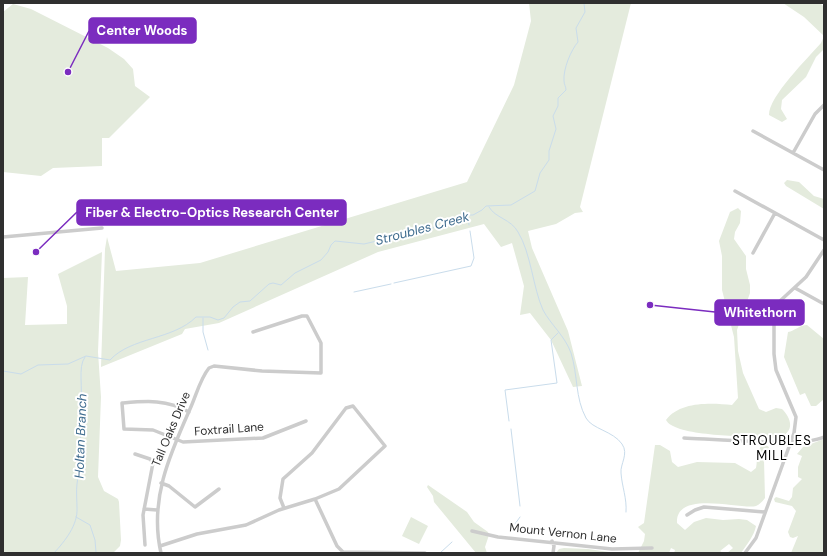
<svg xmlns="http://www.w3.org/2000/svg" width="827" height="556" font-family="'DM Sans',sans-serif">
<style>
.green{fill:#e4ebdd}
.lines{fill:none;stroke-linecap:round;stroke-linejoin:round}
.stream{stroke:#c9dceb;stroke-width:1}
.minor{stroke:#ccc;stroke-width:3.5}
.labels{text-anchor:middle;stroke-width:4;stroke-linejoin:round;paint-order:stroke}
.street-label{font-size:12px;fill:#2f2f2f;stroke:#fff}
.water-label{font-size:13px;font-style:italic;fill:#3f6c8f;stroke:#fff}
.neighbourhood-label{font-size:13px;letter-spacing:1px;fill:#000;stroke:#fff}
.leader{fill:none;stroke:#7b2cbf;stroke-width:1.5}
.callout-dot{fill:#7b2cbf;stroke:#fff;stroke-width:1.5}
.callout{fill:#7b2cbf;stroke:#7b2cbf;stroke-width:1.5}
.callout-label{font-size:13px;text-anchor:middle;font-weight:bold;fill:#fff}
</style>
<rect width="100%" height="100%" fill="#fff"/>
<path class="green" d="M529,3H631L580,207L583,212L575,213L556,224L528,231L532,248L568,331L582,386L573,387L551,340L530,313L520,315L524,286L512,243L501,247L484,224L378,252L219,323L185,329L182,334L101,367L105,249L107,237L116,271L200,263L467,182L514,85L531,21Z
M783,3H820L824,7V49L816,57L806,77L782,100L781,109L787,119L782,122L769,115C769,96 808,58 821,43L824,36L804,17Z
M13,4L31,9L108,48L124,59L133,69L135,86L150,97L109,138H102V166L53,168L41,176L3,172V12Z
M787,180L799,182L814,196L824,199V209L786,186L784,183Z
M738,208L741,211L740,223L735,232L734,239L746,256V269L750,285V293L737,330L738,351L743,373L759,409L766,412L776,408L782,409C792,419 795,432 778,438C758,436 675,438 666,420C680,401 712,403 732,405L738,398L734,337L722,290V256L719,241L730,212Z
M102,252L98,352L101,397L98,477L104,491L118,499L119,502L121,540L120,546L113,553H3V278L28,277L25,325L67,324V306L58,274Z
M807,325L824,339V399L816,406H811L805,393L800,395L784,357L788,332C795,331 799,325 807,325Z
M824,439V553H791L798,536L793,538L790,537L788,532L796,511L792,506L775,502L774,499L776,497L789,501L792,497L793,488L802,479L798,477V467L802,456L797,454L803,447Z
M764,444L769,447L764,460L765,498C763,501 760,504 756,506C742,510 675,489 677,523L685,530L694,522L706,518L723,520L739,519L747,520L756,526C754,536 747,544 741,553H727L733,548L729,544L720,551L723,553H674L675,550L671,548L669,553H638L644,541L645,534L638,527L644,523L655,445H660L670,451L672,462L678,467L697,462L735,463L751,472L756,468C758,460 755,449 764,444Z
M428,485L467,512L474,522L488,532L489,535L485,547L487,553H476L434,502L433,496L427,487Z
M411,517L428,526L419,544L402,536Z
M564,548L588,549L616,553H556L559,549Z"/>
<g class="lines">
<path class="stream" d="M489,207C495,218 511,219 518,232C531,253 533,288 543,310C551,325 565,336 571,353C578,375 575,398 586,418C592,429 613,431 622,444C629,454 620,464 621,473C622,487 627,498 626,512
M468,216L469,225
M394,283L471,266L474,258L470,231
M354,292L391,284
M203,318V332L208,350
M3,371L21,374L38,365L68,364L86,356L110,360C131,337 173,340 196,317H210L218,320L224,318L233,307L240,302L250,301L269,284L273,283L281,285L295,273L321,260L328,252L331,245L335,241L364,244L381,240L387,237L402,236L452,223L462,215H473L482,210L486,206L511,205L535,191L540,173L549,160V151L556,129L553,116L558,106V98L566,90C566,87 564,84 564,81C563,69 571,50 578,42L576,28L585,12L584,3
M509,421L505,390L557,383L551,340L558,333
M511,429L520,506
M76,517L90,525L95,540L96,552
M515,524L520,517
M54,553C65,541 78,525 77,508C77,501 76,491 77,484C81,457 81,431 80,404C84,390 77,367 85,357
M440,553L452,542"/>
<path class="minor" d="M753,131L824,170
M793,153L815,114L824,105
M735,191L824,240
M3,237L102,228
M753,253L775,213
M795,288L824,304
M189,412C167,399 146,401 122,403L124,429L153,430L183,442L263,438L306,421
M684,438C711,439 805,447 824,437
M135,454L150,459L153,463L143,515L145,545
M161,483L169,486L195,507L219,489
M315,499L337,546L343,552L425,553
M144,509L157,510
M687,515L695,510L704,507L765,512
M472,531L498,537L612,549L652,548
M552,541L554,546L553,553
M160,546L197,534L246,525L279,510L315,499L339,489L385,446L353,406L346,408L312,453L283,479L280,498L284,508
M161,553C149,501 169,456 190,409C196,396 200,379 209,368L214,366L262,371L321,373V343L307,316H302L253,332
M745,553L756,538L794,433L796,417L776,370L774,354V312L780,301L806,277L824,250"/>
</g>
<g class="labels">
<g class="street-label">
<text transform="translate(171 429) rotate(-67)" y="4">Tall Oaks Drive</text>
<text transform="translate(229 429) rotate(-4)" y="4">Foxtrail Lane</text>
<text transform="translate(563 533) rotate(6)" y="4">Mount Vernon Lane</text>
</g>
<g class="water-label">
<text transform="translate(422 228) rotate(-15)" y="5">Stroubles Creek</text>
<text transform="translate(80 436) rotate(-88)" y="5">Holtan Branch</text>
</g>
<g class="neighbourhood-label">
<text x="772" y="445">STROUBLES<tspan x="772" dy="15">MILL</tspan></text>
</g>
</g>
<path class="leader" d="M68 72L89 31M36 252L77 212M650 305L715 312"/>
<g class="callout-dot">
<circle cx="68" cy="72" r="4"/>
<circle cx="36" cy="252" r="4"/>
<circle cx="650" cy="305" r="4"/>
</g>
<g class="callout">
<rect x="89" y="18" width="107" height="25" rx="4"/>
<rect x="77" y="200" width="269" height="25" rx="4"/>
<rect x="715" y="300" width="89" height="25" rx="4"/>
</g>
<g class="callout-label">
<text x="142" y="35">Center Woods</text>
<text x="212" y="217">Fiber &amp; Electro-Optics Research Center</text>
<text x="760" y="317">Whitethorn</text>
</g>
<rect width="827" height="556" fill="none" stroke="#2f2f2f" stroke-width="8"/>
</svg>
